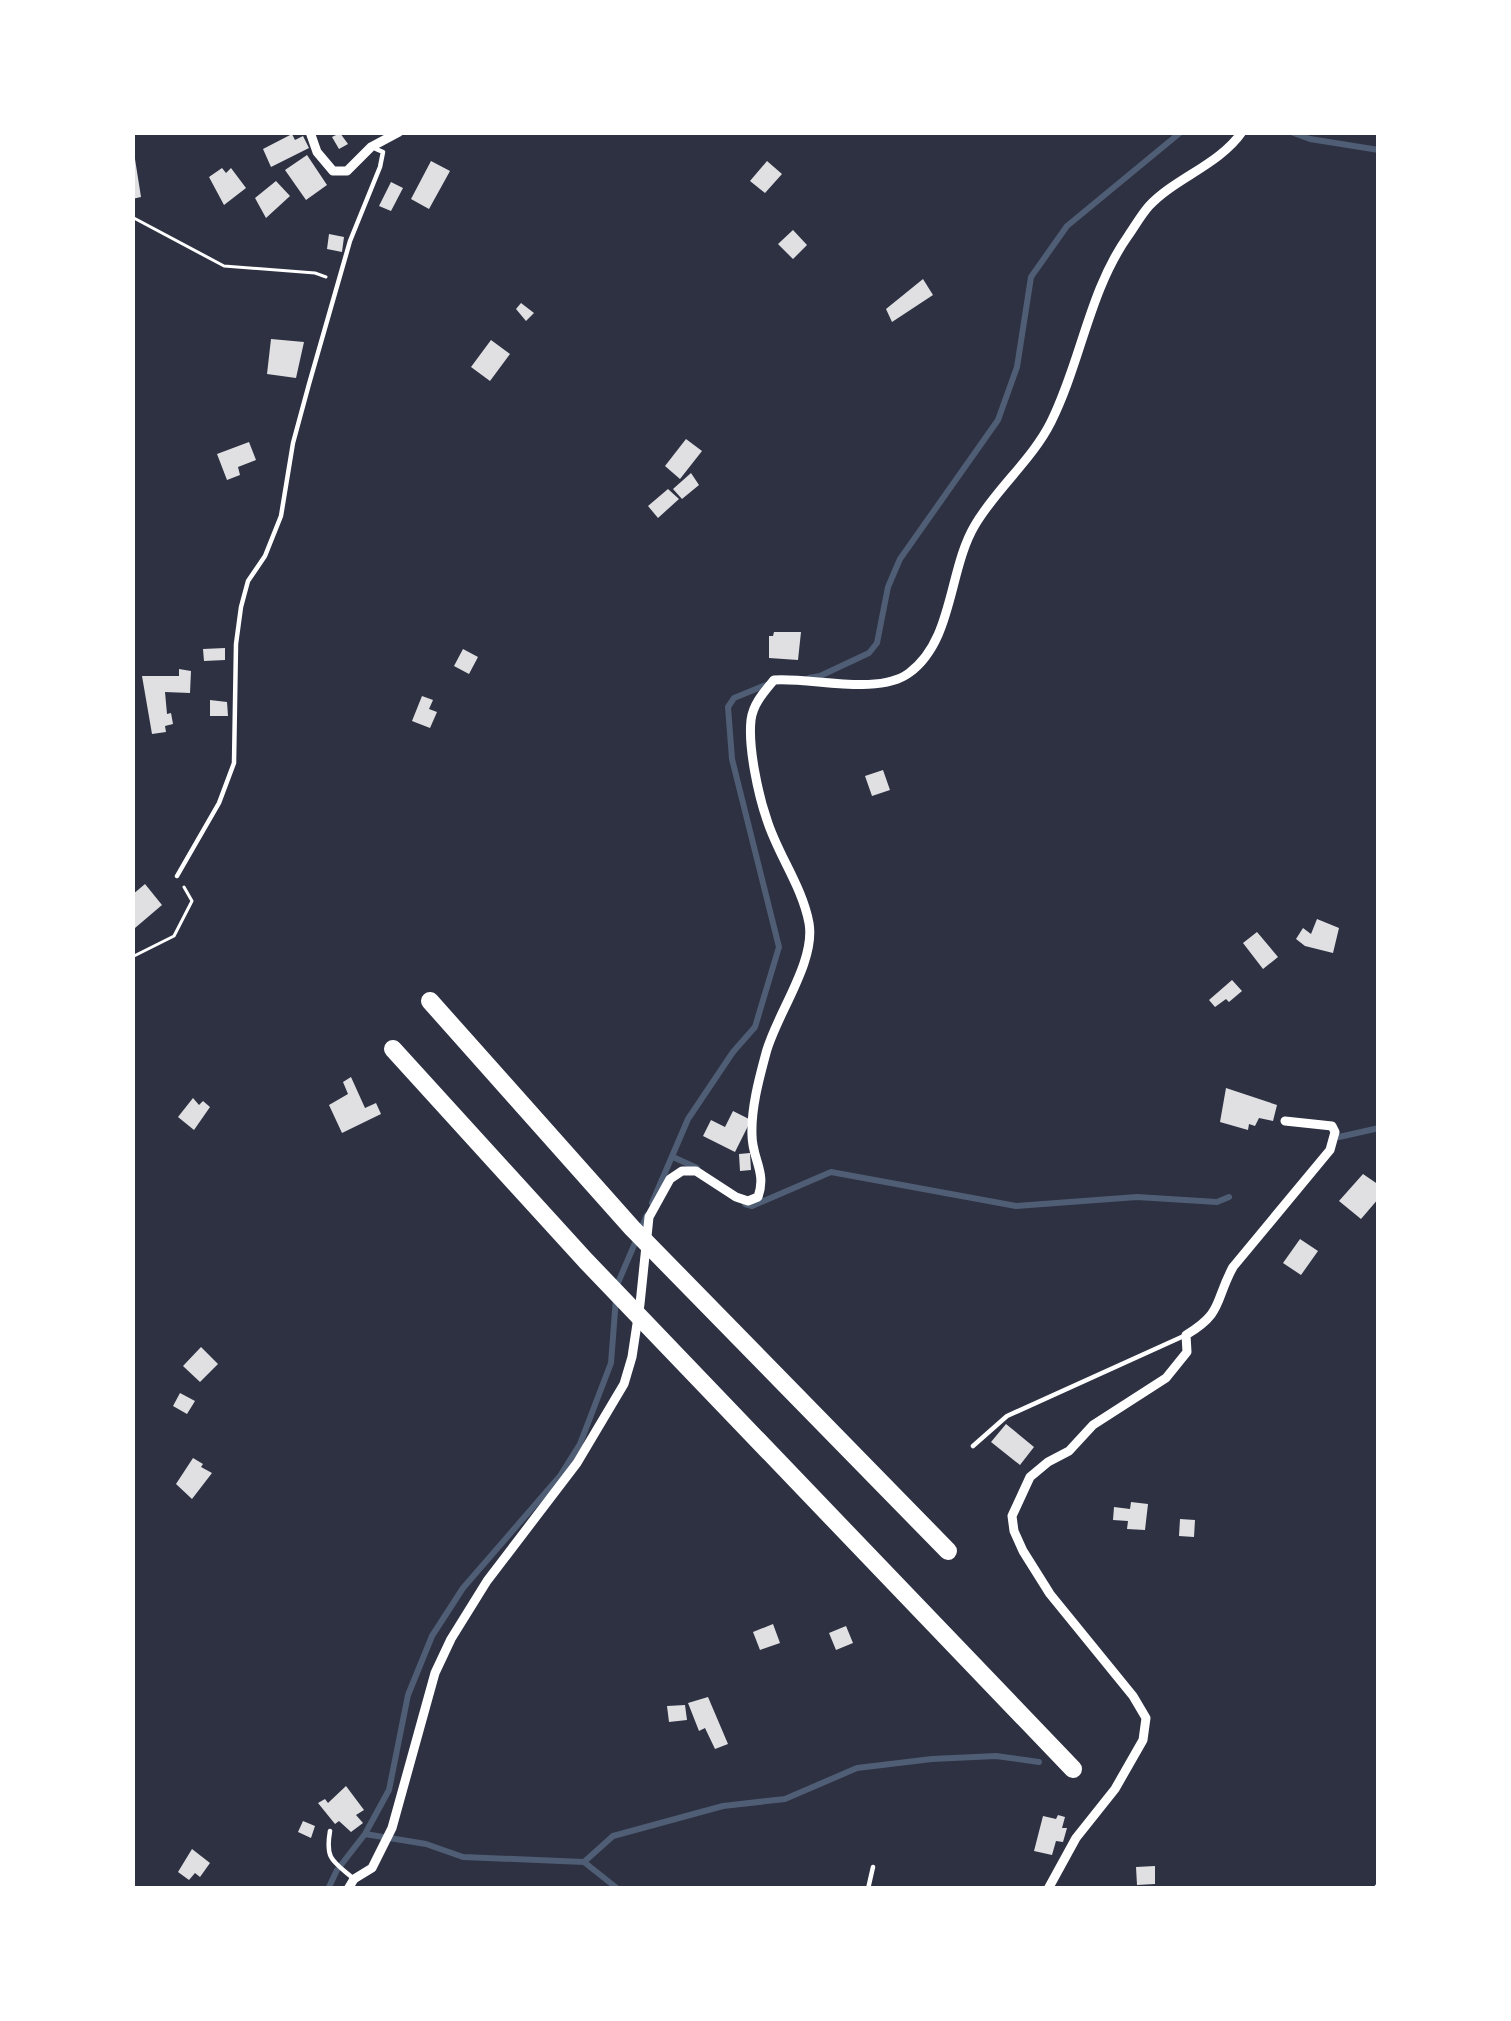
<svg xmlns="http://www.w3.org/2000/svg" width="1511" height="2021" font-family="'Nunito Sans',sans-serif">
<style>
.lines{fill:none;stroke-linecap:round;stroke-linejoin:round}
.stream{stroke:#4f5d75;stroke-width:6}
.building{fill:#e0e0e3}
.path{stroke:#fff;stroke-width:3}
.service{stroke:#fff;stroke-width:4.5}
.minor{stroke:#fff;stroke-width:9}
.motorway{stroke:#fff;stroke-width:18}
</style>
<rect width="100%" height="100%" fill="#2d3142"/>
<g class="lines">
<path class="stream" d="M1291,132L1310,139L1379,150
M809,678L820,676L869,653L877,643L888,587L900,559L998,420L1017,367L1031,277L1067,226L1181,132
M1339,1137L1379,1128
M673,1157L697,1168
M652,1203L688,1119L733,1052L755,1027L779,947L732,759L728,707L734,698L766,685
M745,1204L752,1206L831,1172L1016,1206L1137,1197L1217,1202L1229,1197
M617,1285L647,1215
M365,1834L426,1844L463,1857L584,1862L618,1889
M584,1862L613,1836L723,1806L785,1799L857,1768L932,1759L996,1756L1039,1762
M341,1865L365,1834L389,1790L408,1695L432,1636L463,1588L560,1476L580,1444L611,1363L616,1298
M328,1889L337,1870"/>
</g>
<path class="building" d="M340,133L348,144L339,149L332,137Z
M292,134L295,140L303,136L309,148L271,167L263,149Z
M307,155L327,185L306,200L285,170Z
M135,159L141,197L132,199V160Z
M431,161L450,171L429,209L411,199Z
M767,161L782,174L765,193L750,181Z
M222,168L226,173L231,168L246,188L224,205L209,177Z
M276,181L290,196L266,218L255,198Z
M391,182L403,188L391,211L379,206Z
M793,230L807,245L793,259L778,244Z
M329,234L344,237L342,252L327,249Z
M923,279L933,295L892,322L886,309Z
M521,303L534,313L526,321L516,309Z
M271,339L304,342L296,378L267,374Z
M491,340L510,354L490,381L471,367Z
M686,439L702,451L680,479L665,466Z
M249,442L256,460L238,467L240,475L227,480L217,454Z
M691,473L699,485L682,499L673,489Z
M668,489L679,499L658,518L648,506Z
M774,632H801L798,660L769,658V636H773Z
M225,648V660L204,661L203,649Z
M463,649L478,657L469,674L454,666Z
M179,669L191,671L190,693L165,692L167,714L171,713L173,724L165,726L166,732L152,734L142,676H179Z
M422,696L433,700L429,709L437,712L430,728L412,721Z
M210,700L227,702L228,716H210Z
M883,770L890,790L872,796L865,776Z
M145,884L162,905L135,928L132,925V895Z
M1317,919L1339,928L1333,953L1305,946L1296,939L1303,928L1311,934Z
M1257,932L1278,957L1263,969L1243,943Z
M1232,980L1242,991L1229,1002L1226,999L1215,1007L1209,1000Z
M351,1077L365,1108L376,1103L381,1114L342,1133L329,1105L348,1094L343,1082Z
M1226,1088L1277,1105L1273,1121L1259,1118L1255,1126L1249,1124L1248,1130L1220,1122Z
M193,1098L199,1105L203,1101L210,1107L194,1130L178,1117Z
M733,1111L751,1120L735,1152L703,1136L711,1120L725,1127Z
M750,1153L751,1170L740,1171L739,1154Z
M1363,1174L1379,1185V1198L1361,1219L1339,1201Z
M1300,1239L1318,1251L1301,1275L1283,1263Z
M201,1347L218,1364L200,1382L183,1366Z
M180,1393L195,1401L187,1414L173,1406Z
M1006,1424L1034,1447L1020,1465L991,1442Z
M193,1458L203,1464L201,1467L212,1473L192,1499L176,1484Z
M1131,1502L1148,1504L1145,1530L1127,1529L1128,1521L1113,1520L1114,1507L1130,1509Z
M1180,1519L1195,1520L1194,1537L1179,1536Z
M773,1624L780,1643L760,1650L753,1632Z
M846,1626L853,1643L836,1650L829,1633Z
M708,1697L728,1744L715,1749L705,1728L699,1731L688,1703Z
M685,1705L687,1720L669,1722L667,1706Z
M346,1786L364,1810L356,1815L363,1823L351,1832L339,1821L335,1824L318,1803L325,1799L328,1803Z
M1058,1815L1065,1817L1062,1828H1067L1063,1842L1056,1841L1052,1855L1034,1851L1043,1816L1056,1819Z
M303,1821L315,1826L311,1838L298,1832Z
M192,1849L210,1863L200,1877L195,1873L189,1880L178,1872Z
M1155,1866V1884L1137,1885L1136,1867Z"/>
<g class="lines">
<path class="path" d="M132,217L224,266L315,273L326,277
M132,957L174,936L192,901L184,887
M1374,1889L1379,1883"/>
<path class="service" d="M177,876L219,803L234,763L236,644L241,607L248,581L265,556L281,516L293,443L309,384L350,241L380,167L383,152L376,149
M973,1446L1007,1416L1186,1335
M330,1831C325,1860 333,1861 354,1879
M868,1889L873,1867"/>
<path class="minor" d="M310,132L317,152L333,171H347L371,147L399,132
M348,1889L354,1879L372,1868L392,1828L435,1673L451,1639L487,1581L577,1463L624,1384L632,1357L640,1304L649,1217L670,1179L682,1171H696L736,1197L748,1201L758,1197C767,1172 752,1159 752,1135C751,1108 759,1079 766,1053C776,1015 816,962 809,923C802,886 778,855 767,820C758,794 748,747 751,720C753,704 764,692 774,680C811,677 878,696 909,673C954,640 948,570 975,525C996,489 1032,460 1051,422C1081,362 1089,291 1128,236C1135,226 1141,215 1149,206C1175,178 1219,165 1242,132
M1048,1889L1076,1838L1115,1789L1143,1740L1146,1718L1133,1696L1050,1594L1023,1551L1014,1531L1012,1516L1030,1477L1048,1462L1069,1451L1093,1425L1166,1378L1187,1352L1186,1335C1224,1312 1214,1302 1233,1267L1330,1150L1335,1132L1332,1126L1285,1121"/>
<path class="motorway" d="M430,1001L632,1228L948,1551
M393,1049L586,1261L1073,1769"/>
</g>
<rect width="1511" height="2021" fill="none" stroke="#ffffff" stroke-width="270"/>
</svg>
